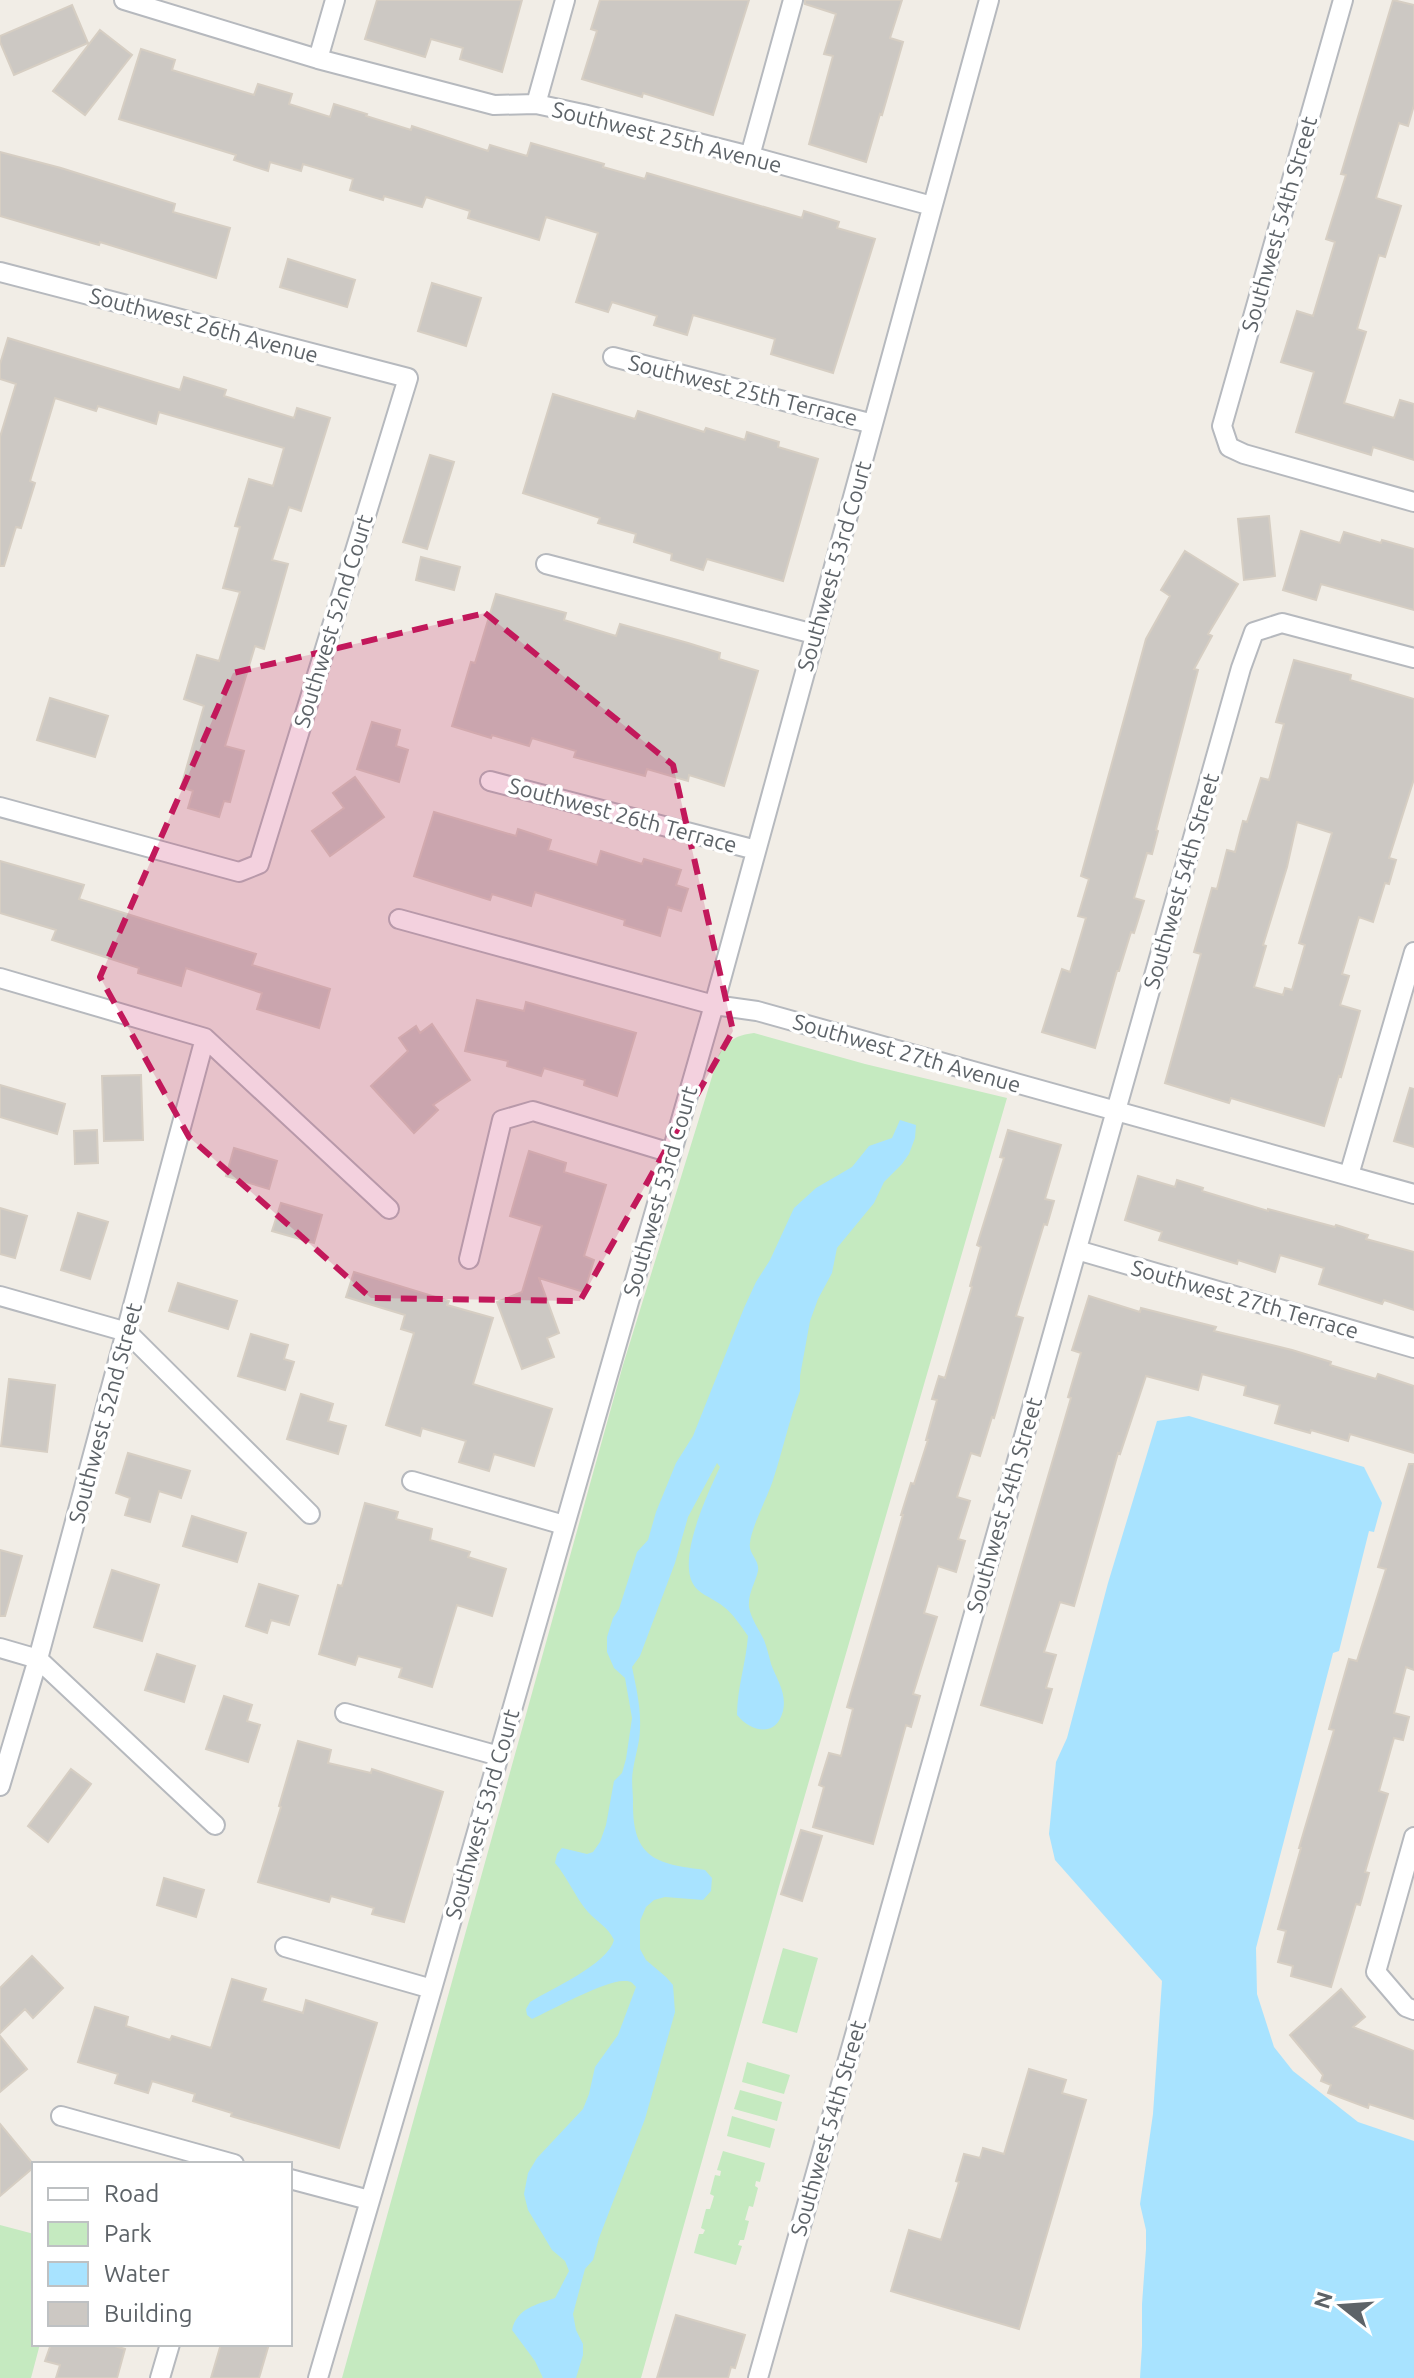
<svg xmlns="http://www.w3.org/2000/svg" width="1414" height="2378" font-family="Ubuntu,sans-serif">
<style>
.green{fill:#c5eac0}
.water{fill:#a8e3ff}
.building{fill:#ccc8c3;stroke:#d6cec3;stroke-width:2;fill-rule:evenodd}
.lines{fill:none;stroke-linecap:round;stroke-linejoin:round}
.street-casing{stroke:#b6b9be;stroke-width:22}
.street{stroke:#fff;stroke-width:18}
.marked{fill:#c2185b;fill-opacity:0.2;stroke:#c2185b;stroke-width:6;stroke-dasharray:16 10;stroke-linejoin:round}
.labels{text-anchor:middle;stroke-width:7;stroke-linejoin:round;paint-order:stroke}
.street-label{font-size:22px;fill:#5d6368;stroke:#fff}
</style>
<rect width="100%" height="100%" fill="#f1ede6"/>
<path class="green" d="M754,1033L865,1064L1007,1098L796,1826L641,2378H342L623,1365L719,1054C730,1040 736,1035 754,1033Z
M783,1948L818,1958L797,2033L762,2023Z
M747,2062L790,2075L784,2094L742,2082Z
M740,2090L782,2102L777,2121L734,2109Z
M732,2116L775,2129L770,2148L727,2136Z
M723,2151L765,2163L760,2182L756,2181L755,2186L758,2188L753,2207L749,2206L745,2220L749,2221L744,2240H740L738,2245L742,2246L736,2265L694,2253L699,2234H703L705,2230L701,2228L706,2209H710L714,2196L710,2194L715,2175L720,2176L721,2171L717,2170Z
M0,2225L34,2234V2344H40L31,2378H0Z"/>
<path class="water" d="M900,1120L916,1125L915,1138L909,1154L902,1164L884,1182L874,1203L837,1248L832,1273L818,1299L810,1321L800,1376V1391C789,1420 783,1450 773,1480C768,1496 751,1528 750,1543C748,1554 760,1560 758,1571C755,1584 748,1593 749,1607C751,1619 759,1629 764,1640C767,1648 769,1656 771,1664C777,1680 787,1693 783,1711C776,1738 751,1732 737,1715C737,1688 746,1663 748,1636C741,1626 733,1614 724,1607C716,1600 706,1597 698,1590C672,1568 708,1493 720,1467L717,1463L688,1517L675,1563L640,1656L632,1667C636,1687 641,1707 640,1728C640,1742 635,1756 633,1770C631,1781 633,1791 633,1801C632,1857 654,1864 705,1870L712,1878L711,1891L703,1900L665,1897L654,1900L646,1907L640,1921V1949L646,1960L666,1977L673,1985L675,2012L645,2119L599,2238L593,2260L585,2269L573,2314L576,2330L583,2344V2355L576,2378H543L535,2361L512,2330C517,2308 536,2305 555,2298L569,2271L565,2261L552,2250L528,2210L524,2194L528,2173L537,2158L583,2109L589,2094L595,2067L618,2035L636,1987C632,1983 632,1981 625,1981C608,1979 551,2010 532,2019L527,2015L526,2009L530,2002C551,1989 608,1964 614,1940C608,1927 597,1922 588,1912C575,1897 568,1878 555,1863L557,1854L562,1848L587,1854L593,1852L600,1842L606,1825L614,1781L622,1773L626,1759L632,1718L625,1678L614,1668L607,1652V1637L613,1618L619,1609L637,1552L648,1540L656,1512L676,1463L693,1436L744,1308L756,1282L770,1260L794,1208L816,1188L852,1167L869,1146L892,1138Z
M1189,1416L1364,1467L1382,1503L1374,1532L1369,1531L1339,1651L1333,1653L1256,1948L1257,1994L1274,2047L1293,2071L1358,2122L1414,2141V2378H1140L1142,2346V2304L1146,2249V2230L1140,2204L1153,2114L1162,1981L1055,1860L1049,1834L1056,1762L1067,1738L1108,1583L1157,1421Z"/>
<path class="building" d="M377,0H522L502,72L460,59L463,48L431,39L425,57L365,39Z
M600,0H749L713,115L643,93L642,97L582,79L597,31L591,29Z
M805,0H902L890,38L903,42L882,115L880,114L866,162L809,144L833,56L824,54L836,14L805,4Z
M1393,0L1414,5V105L1408,126L1399,123L1376,198L1401,206L1385,257L1379,255L1357,329L1366,332L1344,403L1394,418L1400,400L1414,404V460L1373,447L1371,455L1296,432L1314,372L1281,362L1297,311L1313,316L1335,242L1326,239L1346,175L1341,174Z
M72,5L88,43L14,75L0,42V36Z
M100,30L132,55L85,115L53,91Z
M141,49L175,60L172,70L254,95L258,84L292,94L289,104L330,117L334,104L367,114L366,116L411,130L412,126L488,151L490,145L527,156L531,143L604,164L603,167L645,179L647,173L802,218L804,211L839,222L837,228L875,239L833,373L771,354L775,339L721,323L693,315L687,335L654,325L657,316L612,302L608,312L576,302L598,233L546,217L539,240L468,218L470,211L426,197L422,207L384,196L383,200L350,190L353,179L303,164L301,171L270,162L268,171L234,160L236,155L119,119Z
M0,152L61,168L175,204L173,212L230,228L216,278L100,242L99,245L0,216Z
M288,259L355,280L347,307L280,287Z
M432,283L481,298L466,346L418,331Z
M8,338L180,390L184,377L226,390L224,396L294,418L297,408L330,418L301,511L289,507L272,560L288,564L264,649L255,646L225,746L244,751L230,802L224,801L219,817L188,808L193,791L181,787L204,706L184,699L197,655L219,661L240,592L223,588L240,527L235,526L249,479L273,486L284,448L159,412L156,424L98,406L96,411L55,398L30,481L35,483L21,528L16,527L4,566H0V437L16,384L0,379V364Z
M553,394L635,419L638,411L704,432L706,428L745,440L747,432L779,442L778,447L818,459L783,581L707,559L703,570L671,560L672,554L634,542L636,534L598,523L600,518L523,493Z
M430,455L454,462L427,549L403,542Z
M1269,516L1275,576L1244,580L1238,519Z
M1301,531L1340,543L1344,532L1381,543L1382,540L1414,549V610L1321,584L1316,600L1283,590Z
M1185,551L1238,584L1208,634L1212,636L1194,669L1198,670L1156,830L1158,831L1152,854L1147,853L1134,898L1144,901L1134,933L1131,932L1119,971H1117L1095,1048L1042,1032L1062,969L1070,972L1086,918L1078,916L1089,879L1081,876L1146,639L1170,596L1161,590Z
M421,557L460,567L454,590L416,580Z
M496,594L566,613L564,620L616,636L620,624L688,643L720,653L719,659L758,671L724,786L689,775L688,781L647,769L645,776L574,757L576,751L532,738L529,746L492,735L491,738L452,726L471,662L475,663Z
M1294,660L1351,675L1350,680L1414,699V779L1389,858L1396,860L1389,884L1385,883L1373,922L1359,917L1342,974L1349,976L1340,1005L1360,1011L1341,1077L1339,1076L1324,1126L1231,1098L1229,1103L1165,1083L1201,954L1194,952L1212,888L1217,889L1227,850L1235,852L1243,821L1247,822L1261,778L1269,780L1284,724L1276,722ZM1297,822L1332,833L1299,943L1305,945L1292,990L1285,988L1283,995L1254,987L1266,946L1263,945L1287,867Z
M50,698L108,716L95,757L37,740Z
M372,722L400,730L396,746L408,750L399,782L357,769Z
M355,777L384,817L330,856L312,831L344,808L333,793Z
M434,812L516,836L518,829L551,840L548,850L597,865L601,851L642,864L644,859L681,870L676,885L688,889L681,911L668,907L660,936L624,925L625,920L535,892L531,906L492,894L490,900L414,876Z
M0,861L84,885L79,899L256,954L252,965L330,989L319,1028L257,1009L262,993L186,968L181,986L138,973L139,968L52,940L56,930L0,913Z
M477,1000L524,1011L526,1002L636,1033L617,1096L584,1085L585,1080L544,1068L541,1076L507,1066L508,1061L465,1051Z
M432,1024L470,1080L433,1105L438,1110L414,1133L371,1086L408,1051L399,1038L416,1026L420,1033Z
M141,1075L143,1140L104,1141L102,1076Z
M0,1085L65,1104L57,1134L0,1117Z
M1410,1088L1414,1089V1147L1394,1141Z
M97,1130L98,1163L75,1164L74,1131Z
M1008,1130L1061,1145L1045,1199L1054,1201L1047,1225L1044,1224L1016,1316L1023,1318L994,1418L992,1417L980,1456L971,1453L957,1497L970,1501L958,1539L965,1541L956,1572L938,1566L924,1613L937,1617L913,1694L920,1696L911,1727L906,1725L873,1844L813,1827L824,1787L819,1785L829,1753L841,1756L853,1709L847,1707L903,1515H901L911,1483L914,1484L928,1440H926L937,1400L932,1399L939,1376L945,1378L972,1287L970,1286L981,1247L977,1245L1004,1158L1000,1157Z
M234,1148L277,1161L269,1189L226,1176Z
M529,1151L566,1163L564,1172L606,1185L584,1256L594,1260L584,1292L539,1278L559,1333L547,1338L554,1357L522,1369L497,1302L522,1292L542,1226L510,1216Z
M1138,1176L1175,1187L1177,1180L1203,1188L1202,1191L1268,1211V1209L1335,1227L1336,1225L1368,1235L1366,1239L1414,1252V1310L1384,1300L1382,1304L1319,1284L1324,1268L1280,1255L1275,1272L1238,1260L1237,1264L1159,1240L1162,1232L1125,1220Z
M281,1203L322,1215L314,1243L272,1231Z
M0,1208L27,1216L15,1258L0,1254Z
M78,1213L108,1222L90,1279L61,1270Z
M354,1272L449,1301L447,1305L493,1318L473,1384L552,1409L534,1466L494,1454L489,1471L459,1462L466,1441L422,1428L420,1436L386,1425L414,1333L401,1329L405,1315L346,1297Z
M178,1283L237,1301L228,1329L169,1311Z
M1089,1296L1140,1312L1141,1308L1216,1327L1214,1331L1292,1350L1331,1362L1330,1365L1376,1379L1378,1374L1414,1386V1453L1350,1434L1348,1441L1311,1430L1310,1433L1275,1423L1280,1405L1244,1395L1246,1386L1202,1374L1198,1390L1146,1376L1120,1454L1118,1453L1074,1606L1060,1602L1044,1652L1056,1655L1046,1688L1052,1689L1042,1723L981,1705L1071,1398L1068,1397L1081,1353L1072,1350Z
M251,1334L288,1345L284,1359L294,1362L285,1390L238,1376Z
M9,1379L55,1385L47,1452L1,1446Z
M301,1394L333,1404L328,1421L346,1426L338,1454L287,1439Z
M128,1453L190,1471L181,1498L159,1491L150,1522L125,1515L130,1498L116,1493Z
M1409,1464H1414V1670L1406,1667L1394,1713L1409,1717L1403,1740L1394,1738L1379,1791L1388,1794L1365,1872L1369,1873L1360,1905L1356,1904L1331,1987L1291,1976L1293,1966L1278,1962L1286,1931L1278,1929L1301,1848H1299L1334,1730L1329,1729L1349,1659L1357,1661L1386,1569L1378,1567Z
M365,1503L398,1512L396,1519L432,1529L430,1540L470,1552L468,1557L506,1569L492,1616L457,1605L432,1687L399,1677L402,1668L358,1656L355,1665L319,1654L338,1585L342,1586Z
M192,1516L246,1533L237,1562L183,1546Z
M0,1550L22,1556L5,1616H0Z
M112,1570L159,1585L142,1641L94,1627Z
M259,1584L298,1596L289,1625L271,1620L267,1633L246,1626Z
M157,1654L195,1666L184,1702L145,1690Z
M224,1696L252,1705L247,1721L260,1725L248,1762L206,1749Z
M298,1741L331,1750L328,1763L371,1773L372,1769L443,1792L404,1922L372,1914L374,1908L331,1896L329,1902L258,1882L281,1807L279,1806Z
M71,1769L91,1784L48,1842L28,1826Z
M801,1830L822,1836L802,1901L781,1894Z
M164,1878L204,1890L196,1917L157,1905Z
M32,1956L63,1988L33,2018L25,2009L0,2033V1988Z
M232,1979L266,1989L262,2001L303,2013L306,2000L377,2023L339,2148L231,2116L232,2113L193,2101L195,2094L152,2081L148,2093L115,2083L118,2074L78,2062L95,2007L128,2017L126,2026L170,2040L172,2036L211,2048Z
M1341,1989L1365,2017L1353,2027L1414,2051V2119L1369,2104L1368,2108L1328,2093L1331,2085L1321,2081L1323,2075L1290,2035Z
M0,2036L27,2069L0,2092Z
M1029,2069L1066,2080L1062,2093L1086,2100L1019,2329L891,2291L909,2230L941,2240L959,2182L956,2181L964,2154L980,2158L983,2148L1004,2154Z
M0,2124L34,2165V2167L0,2196Z
M676,2315L745,2335L735,2368L731,2367L728,2378H657Z
M51,2344H108L125,2349L117,2378H56L60,2365L45,2361Z
M221,2344H269L259,2378H211Z"/>
<g class="lines">
<defs>
<path id="street" d="M124,0L318,59L494,105L536,104L583,114L750,156L932,206
M1343,0L1222,426L1229,447L1244,454L1414,502
M318,59L335,0
M536,104L565,0
M750,156L793,0
M0,272L408,378L259,864L239,872L0,807
M613,357L873,424
M546,564L814,634
M490,781L756,850
M399,919L714,1005L757,1011L1414,1194
M0,978L205,1038L389,1209
M1349,1175L1414,952
M1077,1250L1414,1348
M469,1259L502,1120L533,1111L671,1153
M0,1296L127,1332L310,1514
M412,1481L564,1525
M0,1648L38,1659L215,1825
M345,1713L499,1756
M0,1786L38,1659L205,1038
M1414,1837L1376,1972L1406,2007L1414,2010
M285,1947L432,1989
M61,2116L234,2164
M290,2179L369,2200
M160,2378L170,2344
M318,2378L432,1989L714,1005L989,0
M758,2378L1241,668L1254,632L1282,623L1414,658"/>
</defs>
<use href="#street" class="street-casing"/>
<use href="#street" class="street"/>
</g>
<path class="marked" d="M485,613L673,765L733,1031L580,1301L371,1298L189,1137L100,977L233,673Z"/>
<g class="labels">
<g class="street-label">
<text transform="translate(667 137) rotate(14)" y="8">Southwest 25th Avenue</text>
<text transform="translate(1279 224) rotate(-74)" y="8">Southwest 54th Street</text>
<text transform="translate(204 325) rotate(15)" y="8">Southwest 26th Avenue</text>
<text transform="translate(743 390) rotate(14)" y="8">Southwest 25th Terrace</text>
<text transform="translate(834 566) rotate(-74)" y="8">Southwest 53rd Court</text>
<text transform="translate(333 621) rotate(-73)" y="8">Southwest 52nd Court</text>
<text transform="translate(623 815) rotate(15)" y="8">Southwest 26th Terrace</text>
<text transform="translate(1181 881) rotate(-74)" y="8">Southwest 54th Street</text>
<text transform="translate(907 1053) rotate(16)" y="8">Southwest 27th Avenue</text>
<text transform="translate(660 1191) rotate(-74)" y="8">Southwest 53rd Court</text>
<text transform="translate(1245 1299) rotate(16)" y="8">Southwest 27th Terrace</text>
<text transform="translate(105 1413) rotate(-75)" y="8">Southwest 52nd Street</text>
<text transform="translate(1004 1505) rotate(-74)" y="8">Southwest 54th Street</text>
<text transform="translate(482 1814) rotate(-74)" y="8">Southwest 53rd Court</text>
<text transform="translate(828 2128) rotate(-74)" y="8">Southwest 54th Street</text>
</g>
</g>
<rect x="32" y="2162" width="260" height="184" fill="#ffffff" stroke="#bec1c3" stroke-width="2"/>
<rect x="48" y="2188" width="40" height="12" fill="#ffffff" stroke="#bec1c3" stroke-width="2"/>
<text x="104" y="2202" font-size="24" fill="#5d6368">Road</text>
<rect x="48" y="2222" width="40" height="24" fill="#c5eac0" stroke="#bec1c3" stroke-width="2"/>
<text x="104" y="2242" font-size="24" fill="#5d6368">Park</text>
<rect x="48" y="2262" width="40" height="24" fill="#a8e3ff" stroke="#bec1c3" stroke-width="2"/>
<text x="104" y="2282" font-size="24" fill="#5d6368">Water</text>
<rect x="48" y="2302" width="40" height="24" fill="#ccc8c3" stroke="#bec1c3" stroke-width="2"/>
<text x="104" y="2322" font-size="24" fill="#5d6368">Building</text>
<g transform="translate(1342 2306) rotate(287)" stroke="#ffffff" stroke-width="6" paint-order="stroke">
<path d="M0-6L14 30L0 20L-14 30Z" fill="#5d6368"/>
<text y="-12" font-size="22" font-weight="bold" text-anchor="middle" fill="#5d6368">N</text>
</g>
</svg>
